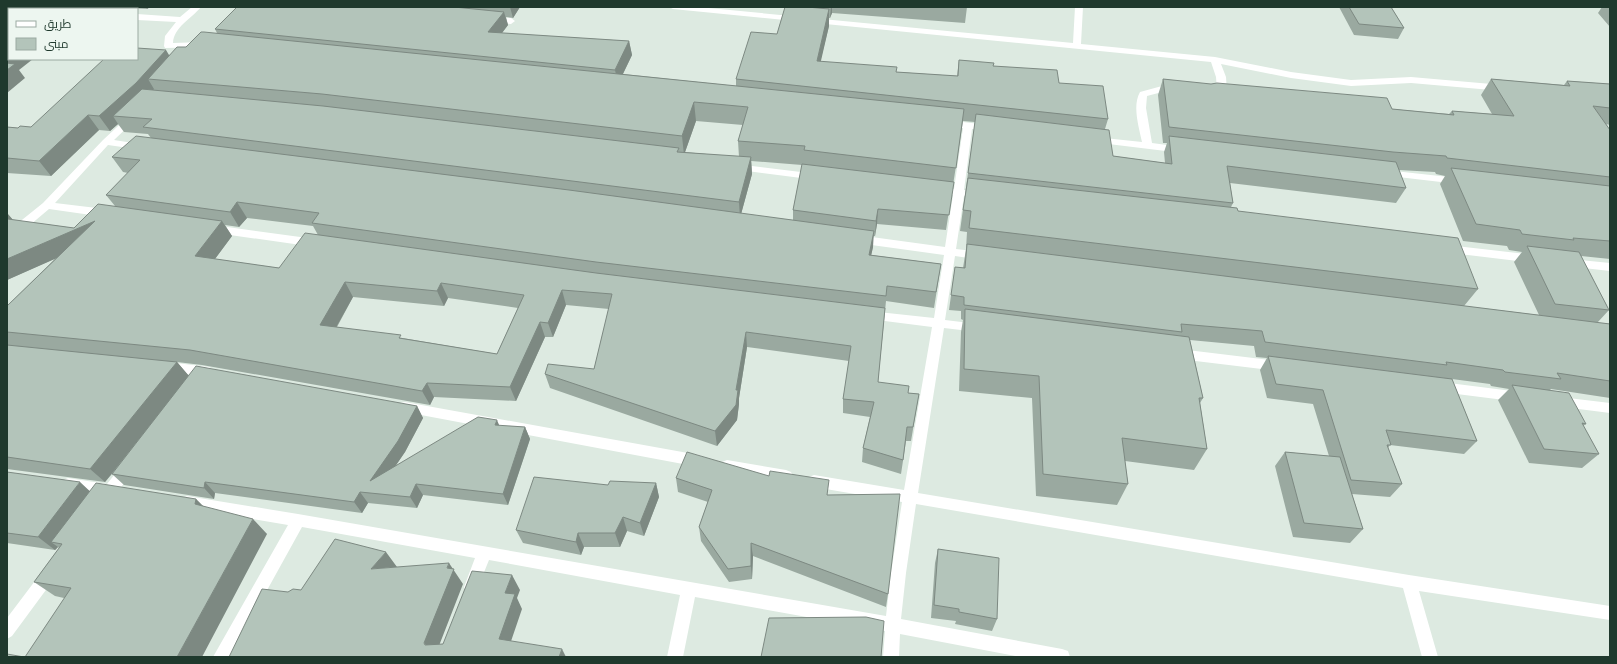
<svg xmlns="http://www.w3.org/2000/svg" width="1617" height="664" font-family="'Source Sans 3',Cairo,sans-serif">
<style>
.lines{fill:none;stroke-linecap:round;stroke-linejoin:round}
.minor{fill:#fff;fill-rule:evenodd}
.wall{fill:#9aa9a0;fill-rule:evenodd}
.shaded-wall{fill:#7d8982}
.building{fill:#b3c4ba;stroke:#7d8982;fill-rule:evenodd}
</style>
<rect width="100%" height="100%" fill="#ddeae1"/>
<g class="lines">
<path class="minor" d="M7,7H37L39,9L9,10L7,9Z
M192,7H201C191,19 174,27 173,43L203,42L207,45L206,47L165,48L164,46L165,36L176,22L137,20V14L180,17Z
M669,7H698L1073,43L1075,7H1083L1081,44L1215,57L1291,72L1351,80L1411,77L1503,85L1508,88L1503,91L1411,83L1351,86L1291,78L1221,64L1226,77L1227,92L1225,94L1214,97L1209,94L1211,92L1217,90L1216,77L1211,62L673,9Z
M490,16L511,18L515,21L511,24L487,21L486,19Z
M1162,86L1179,90L1181,92L1176,95L1162,92L1147,96L1146,108L1152,143L1182,147L1187,150L1186,152L1182,153L1092,142L1090,140L1095,137L1142,142C1139,127 1132,106 1140,92Z
M133,114L136,115L138,117L136,119L114,140L146,145L148,147L146,149L143,150L108,145L55,203L105,209L109,210L110,213L109,216L105,217L49,209L11,241L7,242V232L43,203L103,140L130,115Z
M945,120L989,125L994,128L989,131L972,129L964,190L982,192L987,195L982,198L964,196L956,249L982,252L986,253L988,256L986,259L982,260L955,256L945,320L978,324L982,325L984,328L982,331L978,332L944,328L918,493L1409,575L1610,606V620L1419,591L1438,657H1422L1403,588L916,504L906,573L901,619L1062,649L1068,651L1070,657H1021L900,634L899,657H883L885,631L695,597L683,657H667L680,595L489,560L476,592L471,594L466,592L464,587L475,558L302,527L230,657H213L288,525L187,508L182,506L180,502L182,498L187,496L298,514L886,616L891,573L902,502L814,487L809,485L807,481L809,477L814,475L904,490L932,327L869,319L865,318L863,315L865,312L869,311L934,318L944,255L857,243L853,242L852,239L853,236L857,235L945,247L953,195L936,193L931,190L936,187L954,189L963,128L942,125L940,123L942,121Z
M736,164L817,174L822,177L817,180L732,169L731,167L732,165Z
M1385,170L1458,178L1463,181L1458,184L1381,175L1380,173Z
M213,225L315,239L319,240L320,243L319,246L315,247L209,232L208,229L209,226Z
M1447,245L1534,255L1538,256L1540,259L1538,262L1534,263L1443,252L1441,249L1443,246Z
M1570,259L1610,263V271L1566,266L1564,263L1566,260Z
M1179,349L1279,361L1283,363L1285,366L1283,369L1279,371L1179,359L1175,357L1173,354L1175,351Z
M168,362L209,367L213,369L215,372L213,375L209,377L168,372L164,370L162,367L164,364Z
M1441,382L1520,392L1525,393L1526,397L1525,401L1520,402L1441,392L1437,391L1435,387L1437,383Z
M1560,397L1610,403V413L1555,406L1554,402L1555,398Z
M405,402L699,455L704,457L706,461L704,465L699,467L405,412L400,411L399,407L400,403Z
M727,460L786,470L791,472L793,476L791,480L786,482L727,472L722,470L720,466L722,462Z
M128,462L133,464L135,468L133,472L110,501L105,503L100,501L98,497L99,495L68,490L63,488L61,484L63,480L68,478L107,484L123,464Z
M49,567L54,569L56,574L54,579L12,636L7,639V618L44,569Z"/>
</g>
<path class="wall" d="M111,7H150L147,9Z
M237,7H520L513,18L506,17L508,25L502,33L629,41L632,55L623,74L736,86V79L777,34L785,7H967L965,23L832,13L830,18H829V26L820,62L897,72L957,76L959,60L993,66L1059,83L1108,119L1105,129L1113,156L1165,163L1164,152L1167,143H1163L1158,95L1163,79L1392,109L1449,114L1452,111L1492,114L1481,95L1491,79L1564,85L1567,81L1610,84V125L1606,124L1610,130V259L1581,256L1609,310L1597,323L1610,324V398L1551,389L1550,390L1586,424L1583,426L1599,454L1582,468L1529,463L1498,400L1509,389L1491,386L1490,384L1452,379L1477,441L1464,454L1390,445L1388,448L1402,484L1390,497L1352,494L1363,529L1350,543L1293,537L1275,466L1285,452L1329,456L1313,404L1267,398L1260,370L1267,358L1256,357L1254,346L1190,340L1203,398L1200,403L1207,449L1194,470L1125,461L1128,484L1117,505L1036,496L1032,398L959,391L961,332L963,320L961,319V311L949,310L955,267L963,268L966,249L967,232L960,231L975,122L963,121L946,230L877,224L875,236H873V247L871,255L941,264L934,308L886,301L878,382L908,393L919,394L911,441H906L901,474L862,462L863,448L870,417L843,413V399L849,361L747,347L739,398V404L737,420L717,446L550,388L545,374L594,369L609,309L566,305L553,337H545L516,401L434,397L430,405L202,365L177,362L188,375L417,406L423,418L405,452L395,466L499,426L525,427L530,439L508,505L423,495L417,508L368,503L362,513L215,493L214,499L124,485L112,474L105,482L7,469V306L56,258L7,280V213L13,220L74,228L115,206L106,195L128,173L123,172L112,157L151,138L148,134L124,132L118,124L110,131L99,130L51,176L7,173V127L18,128L31,127L169,55L217,33L215,29ZM696,121L743,125L738,141L739,157L685,152ZM751,161L802,165L793,210V220L741,214L752,174ZM1399,170L1435,172L1436,174L1445,176L1440,184L1463,241L1507,246L1509,250L1522,252L1514,262L1539,315L1464,306L1478,289L1238,211L1231,207L1233,203L1230,183L1396,203L1406,188ZM247,218L313,226L318,235L279,268L215,259L232,236L225,225L239,227ZM353,297L444,306L448,298L518,308L497,354L337,327Z
M1339,7H1391L1404,28L1398,39L1354,35Z
M1602,7H1610V27L1598,13Z
M7,472L90,491L196,499L203,506L267,534L64,598L55,596L34,582L59,548L58,547L55,550L7,543Z
M676,478L828,495L888,594L886,607L753,556L752,579L729,582L701,541L699,527L708,502L678,492Z
M656,483L659,497L644,536L627,531L620,547H584L581,555L523,543L516,530L608,485Z
M938,549L997,619L992,631L955,624L956,621L931,618L935,563Z"/>
<path class="shaded-wall" d="M7,7H26L27,9H9V25L7,27Z
M146,7H150L147,9Z
M510,7H520L513,18Z
M831,7H832V13L830,18Z
M829,9V26L817,78V61Z
M504,12L508,25L492,46L488,32Z
M629,41L632,55L618,84L615,70Z
M166,50L175,65L148,79L154,89L146,98L113,116L118,124L110,131L99,116Z
M9,56V59H33L19,70L25,78L7,93V57Z
M694,102L696,121L684,155L682,136Z
M88,115L99,130L51,176L39,161Z
M751,157L752,174L740,218L739,202Z
M237,202L247,218L239,227L230,212Z
M878,209L877,224L875,236L876,221Z
M7,213L13,220L7,226Z
M95,221L107,236L7,280V259Z
M222,221L232,236L206,271L195,256Z
M874,231L873,247L868,270L869,255Z
M345,282L353,297L329,340L320,325Z
M441,283L448,298L444,306L437,291Z
M562,290L566,305L553,337L548,323Z
M540,322L545,337L516,401L510,387Z
M746,332L747,347L739,398V404L737,420L717,446L715,431L736,390Z
M177,362L189,376L105,482L90,469Z
M427,383L434,397L430,405L422,391Z
M417,406L423,418L405,452L378,492L370,481Z
M497,420L502,432L495,425Z
M525,427L530,439L508,505L503,494Z
M80,482L95,496L51,542L58,547L55,550L38,537Z
M205,482L215,493L214,499L204,488Z
M656,483L659,497L644,536L640,523Z
M416,484L423,495L417,508L410,497Z
M360,492L368,503L362,513L354,502Z
M196,499L211,514L195,504Z
M623,517L627,531L620,547L615,533Z
M253,519L267,534L202,657H177Z
M578,533L584,547L581,555L576,542Z
M751,543L753,556L752,579L751,566Z
M386,552L397,567L371,569Z
M449,563L463,584L435,656L424,643Z
M512,575L520,590L517,598L522,609L507,653L499,639L505,593Z
M562,649L566,657H559Z"/>
<path class="building" d="M237,7H454L504,12L488,32L629,41L615,70L215,29Z
M785,7H807L829,9L817,61L897,67L896,72L958,76L959,60L994,63L993,66L1057,70L1059,83L1103,86L1108,119L736,79L751,32L777,34Z
M1349,7H1391L1404,28L1359,24Z
M201,32H204L964,109L956,168L804,150L805,146L738,141L748,107L694,102L682,136L322,94L148,79L177,47H186Z
M7,39H9V56L7,57Z
M137,48L166,50L136,83L99,116L88,115L39,161L7,158V127L18,128L20,126L31,127L104,59H137Z
M7,63L15,64L7,70Z
M1163,79L1211,84L1217,83L1387,98L1392,109L1454,115L1452,111L1514,116L1491,79L1570,86L1567,81L1610,84V108L1593,106L1610,130V177L1447,158L1446,156L1393,152L1169,127Z
M142,89L323,106L679,148L677,152L751,157L739,202L143,127L152,119L113,116Z
M976,114L1109,130L1113,156L1172,164L1169,136L1396,162L1406,188L1227,166L1233,203L968,173Z
M136,136L569,190L874,231L869,255L941,264L936,292L887,286L886,296L596,262L312,223L319,213L237,202L230,212L106,195L140,160L112,157Z
M802,164L954,182L949,215L878,209L876,221L793,210Z
M1451,168L1610,186V241L1573,238L1574,240L1522,234L1520,230L1476,224Z
M968,178L1237,208L1238,211L1458,238L1478,289L969,228L971,211L963,210Z
M98,204L222,221L195,256L279,268L305,233L596,273L885,308L878,382L909,386L908,393L919,394L913,427H907L903,460L863,448L874,402L843,399L851,346L746,332L736,390H738L736,405L715,431L545,374L548,364L594,369L612,294L562,290L548,323L540,322L510,387L427,383L422,391L190,350L7,332V306L95,221L7,259V220L8,219L74,228ZM345,282L437,291L441,283L524,295L497,354L399,338L401,335L320,325Z
M967,244L1610,324V381L1557,373L1561,379L1505,372L1503,370L1446,362L1447,365L1265,342L1262,331L1181,324L1182,332L964,305V297L951,295L955,267L965,268Z
M1527,246L1579,252L1609,310L1555,304Z
M965,309L1189,337L1203,398H1199L1207,449L1122,438L1128,484L1043,474L1039,376L964,369Z
M7,345L177,362L90,469L7,457Z
M1268,356L1452,379L1477,441L1386,430L1391,445H1387L1402,484L1351,480L1323,390L1276,384Z
M196,366L417,406L398,441L370,481L478,417L497,420L495,425L525,427L503,494L416,484L410,497L360,492L354,502L205,482L204,488L112,474Z
M1512,385L1569,393L1586,424L1582,423L1599,454L1544,449Z
M687,452L769,476L770,471L829,480L827,495L900,494L888,594L751,543V566L728,569L699,527L712,490L676,478Z
M1285,452L1340,457L1363,529L1304,523Z
M7,472L80,482L38,537L7,533Z
M534,477L608,485L610,481L656,483L640,523L623,517L615,533H578L576,542L516,530Z
M96,483L196,499L195,504L253,519L177,657H25L71,588L34,582L62,544L51,542Z
M335,539L386,552L371,569L449,563L447,568L454,569L424,643L425,645L443,644L472,571L512,575L505,593L515,594L499,639L562,649L559,657H229L262,589L288,592L293,589L301,590Z
M938,549L999,558L997,619L959,612V609L934,605Z
M866,617L884,621L881,657H761L769,618Z
M7,654L24,657H7Z"/>
<rect width="1617" height="664" fill="none" stroke="#1f392d" stroke-width="16"/>
<rect x="8" y="8" width="130" height="52" fill="#edf6f0" stroke="#9baaa2"/>
<rect x="16" y="21" width="20" height="6" fill="#ffffff" stroke="#9baaa2"/>
<text x="44" y="28" font-size="12" fill="#1f392d">طريق</text>
<rect x="16" y="38" width="20" height="12" fill="#b3c4ba" stroke="#9baaa2"/>
<text x="44" y="48" font-size="12" fill="#1f392d">مبنى</text>
</svg>
